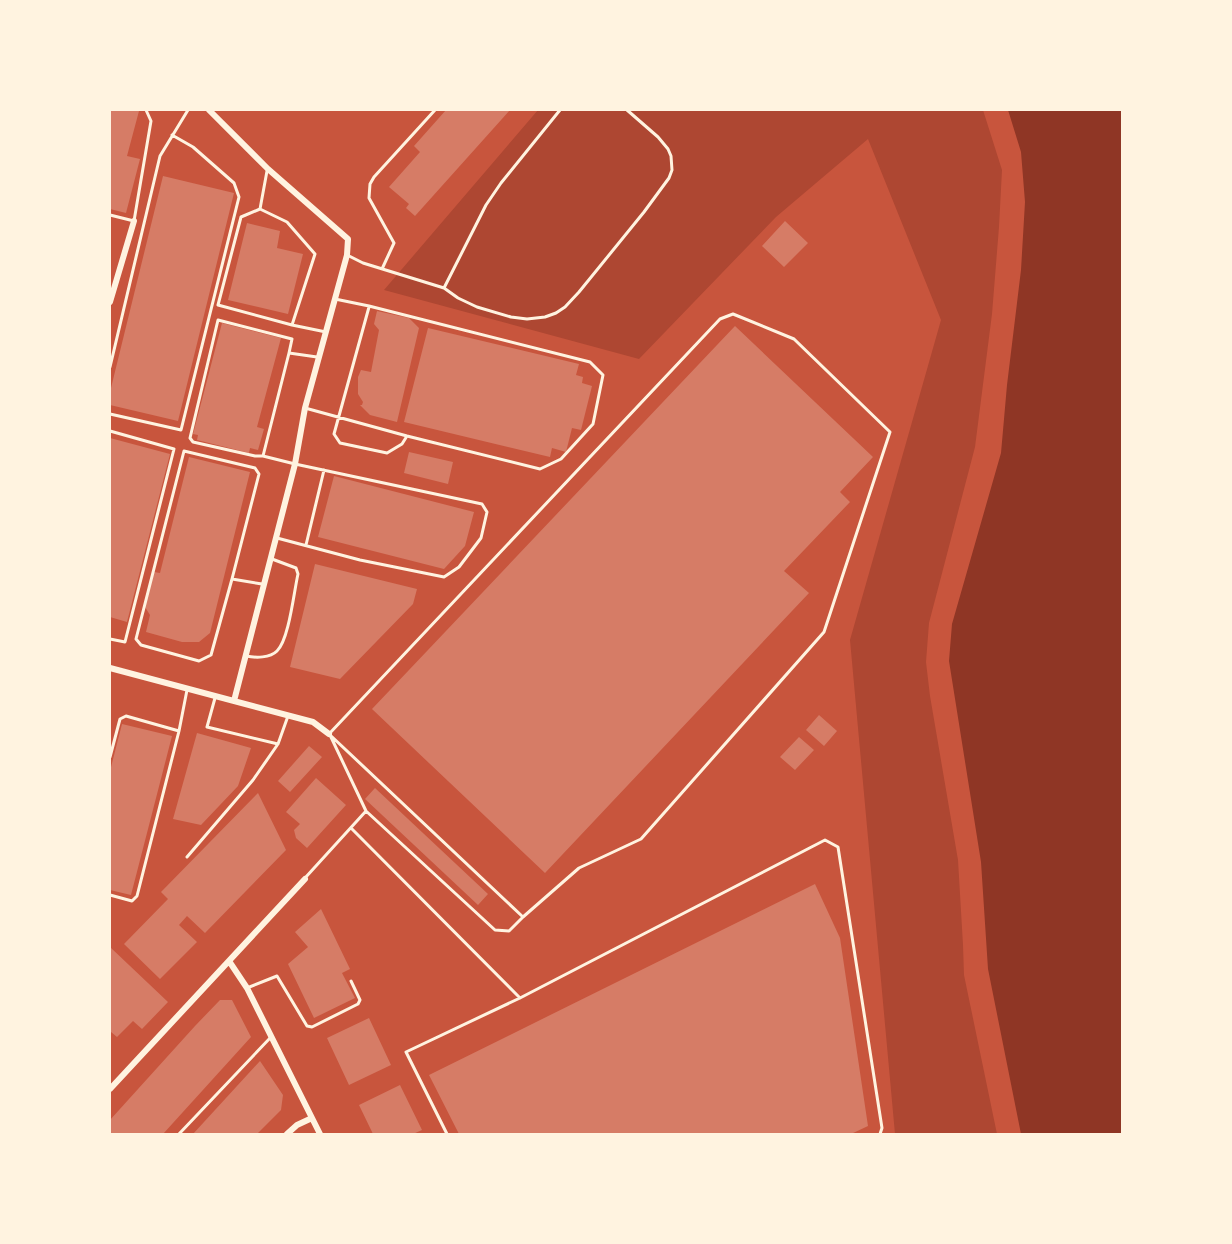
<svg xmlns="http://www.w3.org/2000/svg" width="1232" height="1244" font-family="'DejaVu Sans',sans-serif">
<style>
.green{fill:#ae4732}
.water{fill:#8f3625}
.building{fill:#d67c66}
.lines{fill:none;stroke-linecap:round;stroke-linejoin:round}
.service{stroke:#fff3e0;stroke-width:3}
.minor{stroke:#fff3e0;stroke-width:6}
</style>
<rect width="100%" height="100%" fill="#c8553d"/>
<path class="green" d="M538,110H983L1002,170L999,227L992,314L975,447L929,623L926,662L930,696L958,860L963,945L964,975L997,1134H895L850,640L941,320L868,139L776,217L639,359L384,290Z"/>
<path class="water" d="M1008,110H1122V1134H1021L988,969L981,862L949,661L952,624L1001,453L1007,385L1021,270L1025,202L1021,152Z"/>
<path class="building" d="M110,110H132L139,111L127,156L140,159L126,213L110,209Z
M446,110H510L415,216L406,208L409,204L389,187L420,152L414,146Z
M163,176L234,193L178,421L110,405V392Z
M785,221L808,243L784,267L762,246Z
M247,223L280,231L277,248L303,254L288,314L228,300Z
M377,311L409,318L419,328L397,422L370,415L360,405H362L363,402L358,394V377L361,370L371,372L379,330L374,324Z
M222,323L281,338L257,427L264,429L258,450L250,448L249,453L197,440L198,435L193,434Z
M735,326L873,457L840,492L850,502L784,571L809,593L545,873L372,709Z
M428,328L579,364L576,375L583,377L582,383L592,386L581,430L572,428L566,452L552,448L550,457L404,422Z
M110,438L170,454L127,622L110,617Z
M409,452L453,462L448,484L404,473Z
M189,457L250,472L210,633L199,642H182L146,632L150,615L145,607L154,572L160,573Z
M334,476L474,512L465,546L444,569L318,537Z
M315,564L417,589L413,604L340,679L290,667Z
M819,715L837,731L824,746L806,730Z
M122,724L172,736L131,895L110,890V771Z
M197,733L251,748L238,786L201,825L173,819Z
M799,737L814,750L795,770L780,757Z
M309,746L322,757L290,792L278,781Z
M316,778L346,805L307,848L296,838L294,830L300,824L286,812Z
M375,788L488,894L478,905L365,799Z
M258,793L286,850L205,933L187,916L179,925L197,942L160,979L124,944L168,899L161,892Z
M815,884L840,938L868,1126L851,1134H459L429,1075Z
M321,909L350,969L342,973L355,998L314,1018L288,964L308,947L295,932Z
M110,947L168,1002L142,1029L133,1021L117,1037L111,1032L110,1033Z
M220,1000H232L251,1037L163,1134H110V1120L195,1026Z
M369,1018L391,1065L349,1085L327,1038Z
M260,1061L283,1095L281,1110L257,1134H193Z
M400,1085L422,1130L413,1134H373L359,1105Z"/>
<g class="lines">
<path class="service" d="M260,209L287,222L315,254L292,325L218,305L241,217L260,209L267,171
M110,215L134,221L151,121L146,110
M347,255L363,263L444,288L458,298L477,307L511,317L527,319L545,317L556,313L565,307L579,292L644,212L669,178L672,170L671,156L668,149L658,137L627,110
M382,269L394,243L369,198L370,184L374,177L435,110
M444,288L486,205L501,183L560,110
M369,307L334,434L340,443L387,453L402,444L407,436
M733,314L794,339L890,432L824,632L641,839L579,868L523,917L329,734L720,319Z
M292,325L326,332
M289,353L292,339L218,320L190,438L193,442L255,456H263L289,353L317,357
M110,367L160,156L188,110
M305,408L407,436L540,469L561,459L593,424L603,375L590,362L369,306L335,299
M110,414L181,430L239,197L234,183L193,147L172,135
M110,431L174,449L125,642L110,639
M263,456L295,464L482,504L487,512L481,538L459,567L444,577L360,560L277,538
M306,545L324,470
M232,579L259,474L255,468L184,451L136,639L141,645L199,661L211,655L232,579L262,584
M246,656C256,658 270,658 277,651C289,640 294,591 298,574L296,568L272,559
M215,698L207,727L278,744
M330,735L366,811L495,930L509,931L523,917
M110,757L120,719L126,716L179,731
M351,828L520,998
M187,857L253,780L278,744L288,716
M305,878L366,811
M110,895L132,901L137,896L179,731L187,690
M247,988L277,976L307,1026L312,1027L358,1004L360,1000L351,981
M179,1134L271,1037
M447,1134L406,1052L520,998L825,840L838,847L882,1128L880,1134"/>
<path class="minor" d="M209,110L268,169L348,239L347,255L305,408L295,464L234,701
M110,302L134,221
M110,668L313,722L329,734
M229,961L247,988L320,1134
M110,1089L305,879
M287,1134L297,1125L312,1118"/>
</g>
<rect width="1232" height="1244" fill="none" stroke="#fff3e0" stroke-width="222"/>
</svg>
